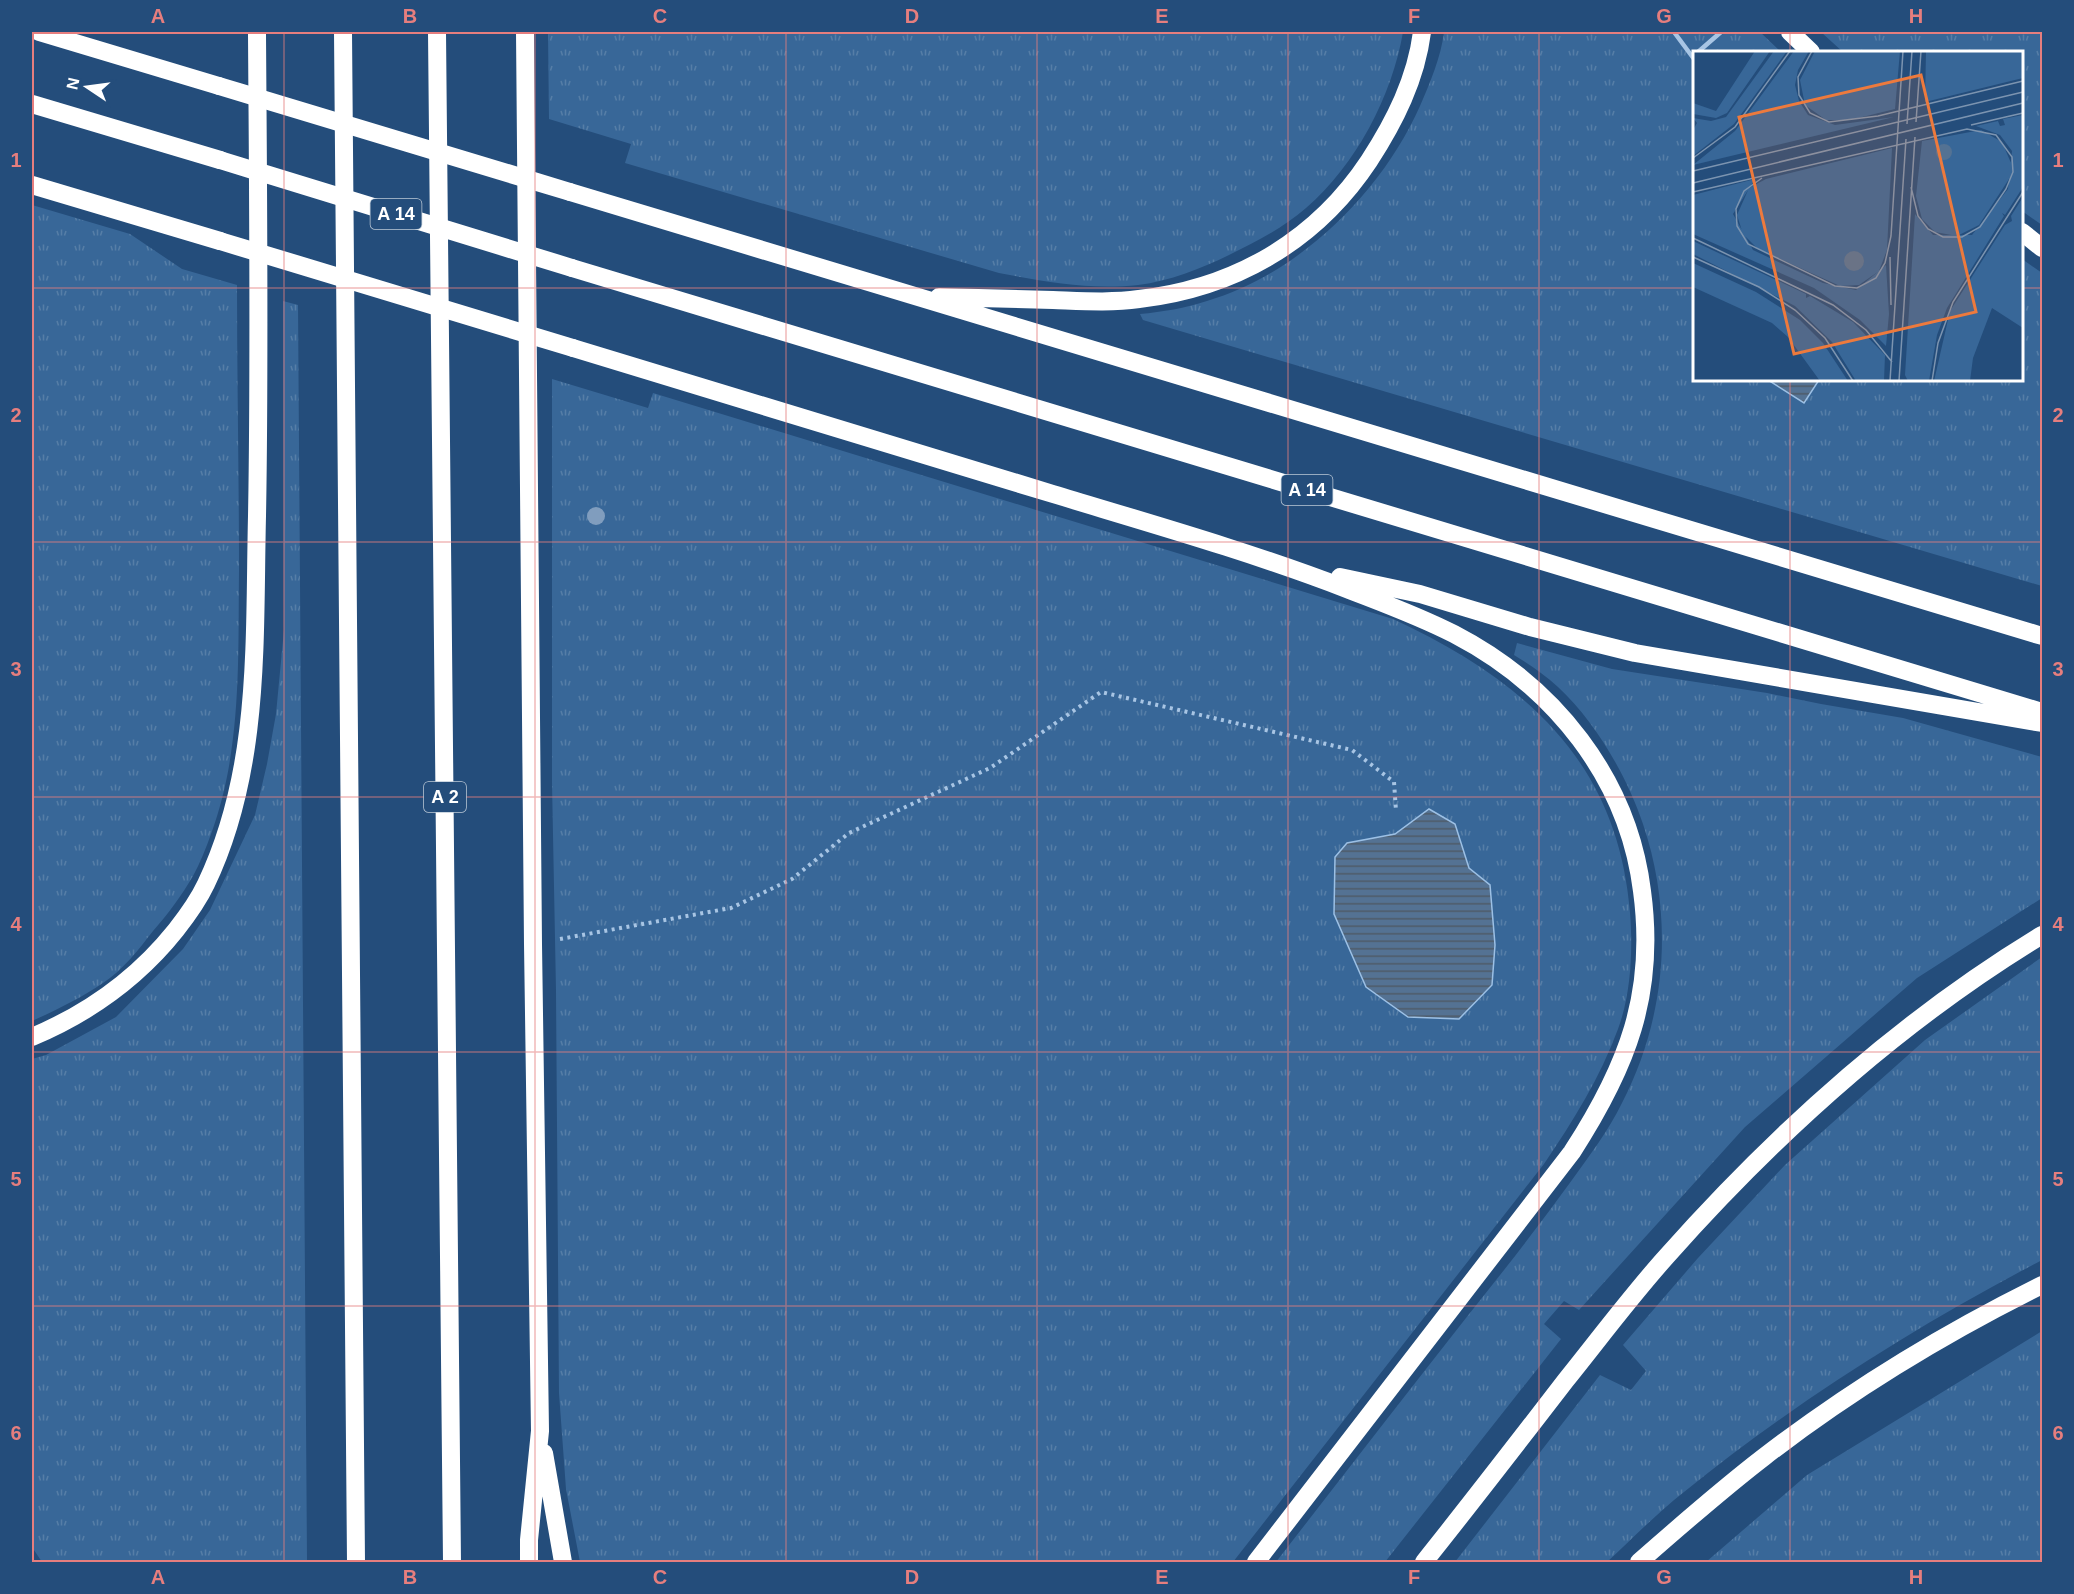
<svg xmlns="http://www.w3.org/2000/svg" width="2074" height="1594" font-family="Arial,sans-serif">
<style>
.grass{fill:url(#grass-tufts)}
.water{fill:url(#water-rules);stroke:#9cc0e5;stroke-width:1.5}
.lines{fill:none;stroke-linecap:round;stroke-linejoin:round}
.path{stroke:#a8c5e4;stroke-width:4;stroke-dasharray:3 4.5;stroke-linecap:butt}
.service{stroke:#a8c5e4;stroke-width:4.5}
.motorway{stroke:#fff;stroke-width:18}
.motorway-bridge{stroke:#fff;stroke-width:18}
.tree{fill:#809dbe}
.grid{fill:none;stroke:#e67e7e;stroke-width:1.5;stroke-opacity:0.55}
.labels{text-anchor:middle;stroke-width:4.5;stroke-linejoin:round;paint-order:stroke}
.shield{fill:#244d7b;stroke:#bdcad7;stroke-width:1.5}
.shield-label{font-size:18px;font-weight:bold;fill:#fff}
.inset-road{fill:none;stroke:#7c94b0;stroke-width:1.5}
.view{fill:#ed7a3d;fill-opacity:0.15;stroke:#ed7a3d;stroke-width:3}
.inset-edge{fill:none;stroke:#fff;stroke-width:3}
.neatline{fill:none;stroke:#e67e7e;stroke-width:2}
.grid-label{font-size:20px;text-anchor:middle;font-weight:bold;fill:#e67e7e}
</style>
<defs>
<pattern id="grass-tufts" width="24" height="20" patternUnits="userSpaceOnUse" patternTransform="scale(1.5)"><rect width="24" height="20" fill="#386798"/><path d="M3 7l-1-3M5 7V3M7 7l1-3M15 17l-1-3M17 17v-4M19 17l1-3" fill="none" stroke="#567ea7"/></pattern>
<pattern id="water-rules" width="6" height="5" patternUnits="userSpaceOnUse" patternTransform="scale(1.5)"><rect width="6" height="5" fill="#547293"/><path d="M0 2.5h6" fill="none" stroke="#4f5b68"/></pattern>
</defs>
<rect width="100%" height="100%" fill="#244d7b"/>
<path class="grass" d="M548,32H1403C1392,96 1356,165 1306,208C1283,228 1256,242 1229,255C1200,269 1170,281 1138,285C1090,290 1046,282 999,273L625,163L631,144L549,119Z
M1444,32H1760L1781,52H1694V380H2022V259L2042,273V586L1143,320L1140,314C1163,312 1185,308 1207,301C1299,274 1382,192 1420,106C1430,83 1441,57 1444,32Z
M1821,32H2042V225L2022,211V52H1843Z
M32,205L130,234L182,269L237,285C237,380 239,475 239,570C238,659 242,750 211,834C206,848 200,863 193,876C182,895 168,914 153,931C139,949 123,970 103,983C81,998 56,1010 32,1021Z
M283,301L298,305L307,1562H42L32,1547V1059L46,1055L116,1017L183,949L210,910L255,815L267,764L276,714L284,630Z
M552,379L648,408L653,393L1393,619C1524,680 1618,761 1630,913C1633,950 1631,994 1618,1029C1600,1078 1573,1121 1544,1164L1233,1562H580L566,1489L559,1393L556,990L552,782Z
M1517,643L1612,669L1767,693L1821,704L1903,718L2042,757V898L1917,978L1745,1127L1579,1310L1564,1301L1544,1324L1561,1339L1385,1562H1276C1339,1481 1402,1399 1466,1318C1502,1273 1538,1227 1572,1180C1589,1156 1609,1130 1622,1103C1667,1016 1674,916 1643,824C1627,776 1595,721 1558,687C1544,674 1529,664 1514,655Z
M2042,957V1260C1916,1326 1795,1402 1684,1492C1657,1513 1632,1539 1607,1562H1455L1600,1375L1631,1390L1646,1371L1623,1345L1698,1258L1785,1165L1925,1040Z
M2042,1331V1559L2035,1562H1706L1807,1475Z"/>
<path class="water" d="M1768,380H1819L1804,403Z
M1429,809L1455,824L1469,868L1490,885L1495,945L1492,985L1459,1019L1408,1017L1366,987L1334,914L1335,857L1347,843L1395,834Z"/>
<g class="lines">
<path class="path" d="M560,939L731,908L792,879L849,833L990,768L1101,692L1352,750L1394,782L1396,811"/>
<path class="service" d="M1674,32L1694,59
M1698,52L1721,32"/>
<path class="motorway" d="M39,32L219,86
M343,32L356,1562
M437,32L452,1562
M525,32L533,944L540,1431L529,1540V1562
M1790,32L1811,52
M32,104L220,160
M32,185L220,241
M570,192L2042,636
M2022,232L2042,248
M572,268L2042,712
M939,297C977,298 1015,299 1053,300C1082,301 1111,303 1139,299C1235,288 1316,241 1369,161C1395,121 1416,79 1422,32
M573,348C733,396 893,445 1053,494C1152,524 1251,552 1347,589C1383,603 1419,616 1454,634C1554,686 1628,778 1642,891C1656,994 1627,1067 1572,1152L1256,1562
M1340,577L1420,594L1530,627L1635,653L2042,723
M32,1037C89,1013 137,979 176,930C187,916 198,901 206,884C261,769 254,641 257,516C260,355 258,193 257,32
M544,1453L563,1562
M1424,1562C1472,1502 1519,1441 1566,1380C1599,1339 1631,1296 1666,1257C1776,1133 1900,1021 2042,935
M1639,1562C1680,1526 1721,1490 1764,1457C1851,1390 1945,1333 2042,1285"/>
<path class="motorway-bridge" d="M219,86L570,192
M220,160L572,268
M220,241L573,348"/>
</g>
<circle class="tree" cx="596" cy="516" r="9"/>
<path class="grid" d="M284,32V1562M535,32V1562M786,32V1562M1037,32V1562M1288,32V1562M1539,32V1562M1790,32V52M32,288H1694M2022,288H2042M1790,380V1562M32,542H2042M32,797H2042M32,1052H2042M32,1306H2042"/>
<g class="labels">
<g class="shield">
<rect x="370.5" y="199" width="51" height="30" rx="4.5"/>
<rect x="1281.5" y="475" width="51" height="30" rx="4.5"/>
<rect x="424" y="782" width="42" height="30" rx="4.5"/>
</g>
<g class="shield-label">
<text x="396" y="220">A 14</text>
<text x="1307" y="496">A 14</text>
<text x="445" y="803">A 2</text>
</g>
</g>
<g transform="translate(1693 51)">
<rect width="330" height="330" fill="#244d7b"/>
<path d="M62,0H77L34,62L23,67L0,63V52L23,60ZM81,0H94L41,73L0,105V79L4,72L0,67L18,70L33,66ZM101,0H116L105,19L102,34L106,50L115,64L142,74L201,66L0,114L42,80ZM122,0H207L202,58L157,69H133L112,54L107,29ZM233,0H330V27L232,51ZM330,64V136L312,164L309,162L311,165L254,257L244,284L236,330H215L212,324L222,163L240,184H279L315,138L319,100L307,84L283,75L305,70L307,75L312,74L310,68ZM288,79L309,91L318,112L316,128L286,174L264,185L242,181L229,168L223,145L229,90ZM199,97L194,199L186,220L166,234L147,235L65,198L50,183L44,164L56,137L73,128ZM62,128L40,163L60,199L130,232L163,239L193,214L196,263L193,295L167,269L121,237L0,183V144ZM330,146V277L299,257L280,307L277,330H241L257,260L312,174L319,170L318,165ZM0,190L113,243V247L117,245L160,271L192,304L191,330H163L139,291L102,255L0,203ZM0,212L63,241L107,269L130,292L155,330H127L95,286L79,272L0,236Z" fill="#386798"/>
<path d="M243 101a8 8 0 1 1 16 0a8 8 0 1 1-16 0ZM151 210a10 10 0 1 1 20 0a10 10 0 1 1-20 0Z" fill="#547293"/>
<path class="inset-road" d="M119,0L105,26L106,44L117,62L136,71L185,65L330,30M223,71L228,0M214,73L219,0M278,74L330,62M0,107L42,76L97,0M0,120L330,41M69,127L51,140L43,158L44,175L55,193L142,235L164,237L183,227L192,212L198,185L210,0M0,132L330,52M0,141L274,78L303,84L319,106L320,121L313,138L287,176L269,186H250L235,178L225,165L218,136M0,187L140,254L173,279L199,311M0,206L66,236L102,259L132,287L160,330M197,206L198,254M197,330L213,88M206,330L222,86M239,330L245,292L260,251L330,141"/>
<path class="view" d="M228,24L283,261L101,303L46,66Z"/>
<rect width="330" height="330" class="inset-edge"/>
</g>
<rect width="2074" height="1594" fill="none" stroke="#244d7b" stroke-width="66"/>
<g transform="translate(87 87) rotate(283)" stroke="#244d7b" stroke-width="4.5" paint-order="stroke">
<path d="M0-4.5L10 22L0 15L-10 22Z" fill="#ffffff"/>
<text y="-9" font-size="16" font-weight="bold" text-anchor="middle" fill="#ffffff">N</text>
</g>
<rect x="33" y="33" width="2008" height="1528" class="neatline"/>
<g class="grid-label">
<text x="158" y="23">A</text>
<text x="410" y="23">B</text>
<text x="660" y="23">C</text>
<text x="912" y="23">D</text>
<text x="1162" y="23">E</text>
<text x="1414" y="23">F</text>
<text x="1664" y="23">G</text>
<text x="1916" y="23">H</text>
<text x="16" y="167">1</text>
<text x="2058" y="167">1</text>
<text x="16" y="422">2</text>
<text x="2058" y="422">2</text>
<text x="16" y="676">3</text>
<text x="2058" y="676">3</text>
<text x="16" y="931">4</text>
<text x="2058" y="931">4</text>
<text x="16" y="1186">5</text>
<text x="2058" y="1186">5</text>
<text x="16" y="1440">6</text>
<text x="2058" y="1440">6</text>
<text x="158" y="1584">A</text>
<text x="410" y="1584">B</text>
<text x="660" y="1584">C</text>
<text x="912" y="1584">D</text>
<text x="1162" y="1584">E</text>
<text x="1414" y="1584">F</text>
<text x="1664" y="1584">G</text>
<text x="1916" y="1584">H</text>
</g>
</svg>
